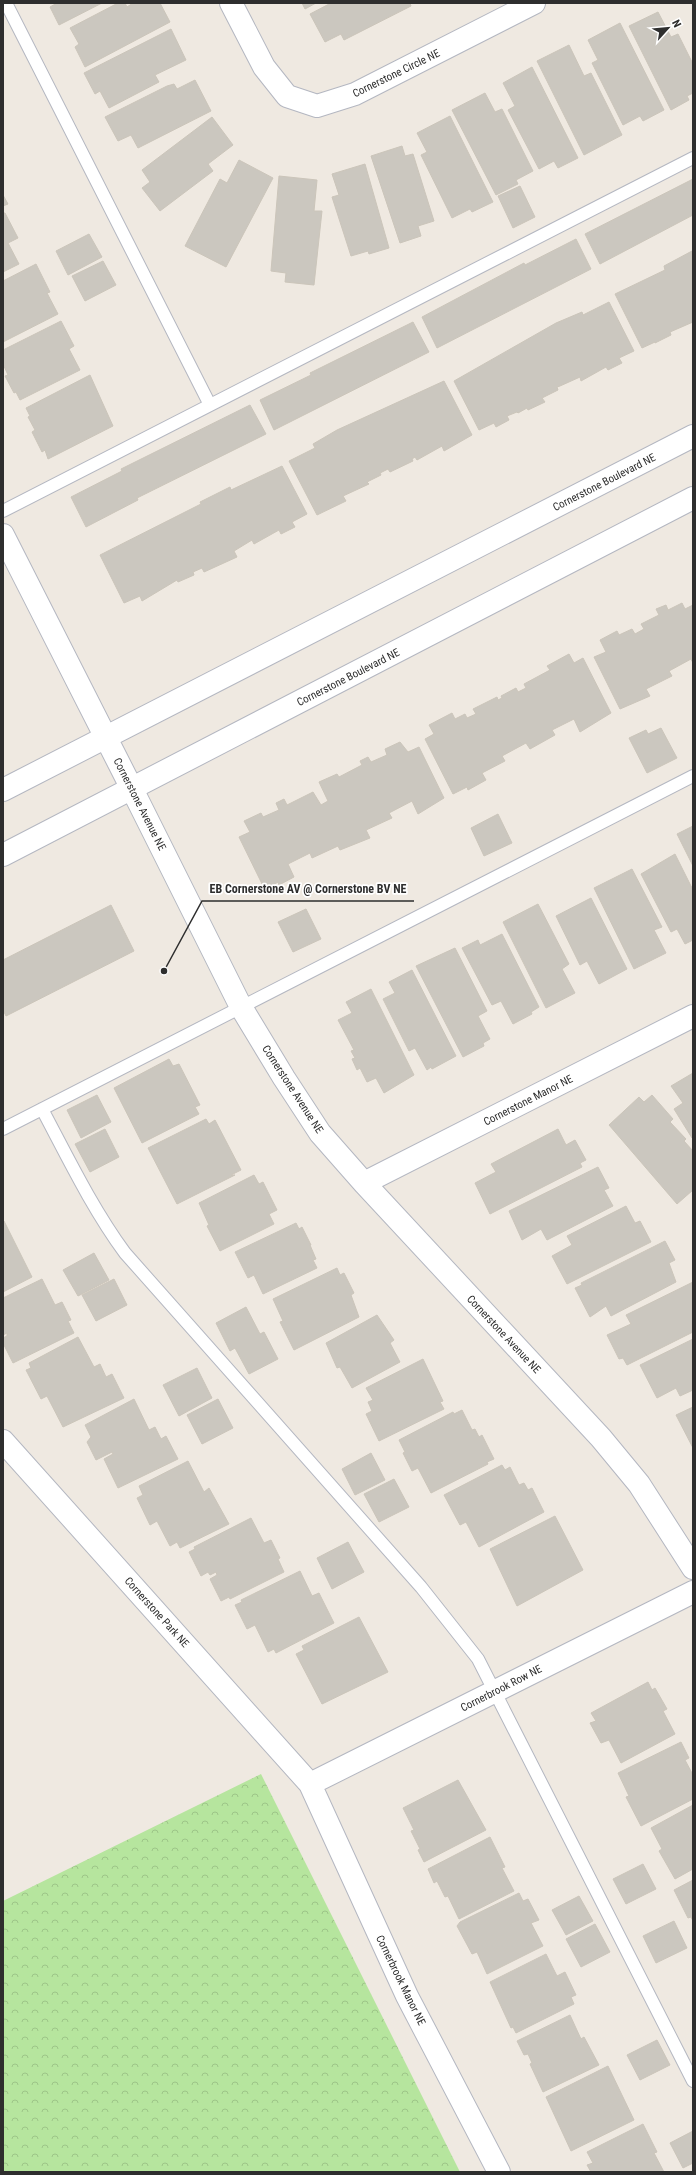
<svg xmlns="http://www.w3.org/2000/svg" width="696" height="2175" font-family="'Roboto Condensed',sans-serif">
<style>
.park{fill:url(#park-crowns)}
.building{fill:#cbc7bf;stroke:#cbc5ba}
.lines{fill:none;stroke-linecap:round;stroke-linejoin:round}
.lane-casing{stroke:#b4b7c1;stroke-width:14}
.street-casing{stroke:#b4b7c1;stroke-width:24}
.secondary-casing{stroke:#b4b7c1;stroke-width:24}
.lane{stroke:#fff;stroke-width:12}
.street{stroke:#fff;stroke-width:22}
.secondary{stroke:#fff;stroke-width:22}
.labels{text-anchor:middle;stroke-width:3.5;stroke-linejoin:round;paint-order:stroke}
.street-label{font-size:11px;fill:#2e2e2e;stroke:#fff}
.leader{fill:none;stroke:#2e2e2e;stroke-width:1.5}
.callout-dot{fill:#2e2e2e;stroke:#fff;stroke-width:1.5}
.callout-label{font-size:12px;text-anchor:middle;font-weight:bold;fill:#2e2e2e;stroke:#fff;stroke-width:3.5;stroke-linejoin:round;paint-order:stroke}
</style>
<defs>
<pattern id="park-crowns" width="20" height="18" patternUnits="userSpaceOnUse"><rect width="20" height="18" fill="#b6e59e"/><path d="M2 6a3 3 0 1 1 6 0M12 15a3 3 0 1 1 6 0" fill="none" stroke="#9dc588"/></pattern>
</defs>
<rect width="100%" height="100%" fill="#efe9e1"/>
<path class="park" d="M261,1774L460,2172H3V1901Z"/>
<path class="building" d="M57,3H102L59,25L50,7Z
M118,3H125L127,7L133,3H160L170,22L85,67L75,47L79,44L70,28Z
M302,3H316L305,9Z
M331,3H410L411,6L344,40L341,34L325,42L310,14Z
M658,12L671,37L678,34L693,64V93L687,96L689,100L671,110L629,26Z
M620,23L664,110L643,121L640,116L623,125L592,63L598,60L588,40Z
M171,29L186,60L155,75L159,82L109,108L100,91L95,94L84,73Z
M569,45L584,76L591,73L622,135L584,155L537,61Z
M532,67L578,158L558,168L554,161L539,169L508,110L515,106L503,83Z
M195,80L211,111L138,148L131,135L118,141L105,117L167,86L174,84L177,89Z
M485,93L495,112L502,109L533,171L516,180L518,184L496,195L452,110Z
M450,116L493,202L472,212L470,209L452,218L421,155L427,152L417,133Z
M212,117L233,145L208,164L213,171L160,211L142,188L150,182L142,170Z
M402,146L405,156L413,154L434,221L418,226L421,236L400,243L371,156Z
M239,160L273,178L226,267L185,246L220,179L227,183Z
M365,164L389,248L369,254L368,251L351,256L332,197L339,195L332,174Z
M279,176L317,180L314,211H322L314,285L285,282L286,273L271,271Z
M693,179V215L600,264L585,234Z
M520,186L535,217L513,228L498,196Z
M3,195L8,204L3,206Z
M3,213H5L18,238L8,243L19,264L3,272Z
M89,234L102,257L68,275L56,251Z
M576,239L591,269L437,348L422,317L524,263L525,265Z
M692,251L693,322L670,332L671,335L655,343V342L642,348L615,294L665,270L664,266Z
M103,261L116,285L85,301L72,276Z
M36,264L50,292L47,293L58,314L3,342V281Z
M609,302L634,351L619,358L622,363L608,370L606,367L581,381L580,377L560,386L557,387L558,390L542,398L545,402L528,410L527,408L518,413L517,412L507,416L509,420L496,427L494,423L479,430L454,381L556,323L582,312L583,315Z
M61,321L74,346L69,349L80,370L20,400L16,392L14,393L5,376L8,375L3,364V350Z
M413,322L429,352L274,430L260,400L311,375L310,373Z
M90,375L113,426L48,459L45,450L42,452L32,432L35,430L28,417L30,416L26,408Z
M444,381L472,435L444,451L442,446L417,460L415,457L412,459L413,461L390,472L388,469L380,473L381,475L367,482L369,484L343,496L346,501L317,515L289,461L315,448L313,444L337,430Z
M250,405L266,434L137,498L138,500L86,527L71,497L122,471L121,469Z
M282,466L307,514L292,522L295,527L281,534L279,530L254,544L252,540L234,551L237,557L204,572L202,568L193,572L194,575L178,582L177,580L142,601L140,596L124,603L100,555L201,504L200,502L230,487L231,490Z
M682,603L685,609L693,605V663L691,659L669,671L672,676L646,689L650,696L620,709L594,657L606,652L600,640L617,631L619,635L632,629L635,634L644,629L641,624L659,615L656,609L666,605L668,610Z
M569,654L574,663L583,658L611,713L580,732L574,719L552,730L555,735L530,749L526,743L502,756L505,761L482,773L486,780L468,790L467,787L453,794L425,739L434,734L429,725L452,713L455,719L465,714L467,718L476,714L473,709L497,697L498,700L502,698L501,696L516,688L518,692L526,688L524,684L550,670L547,666Z
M661,728L677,758L647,773L629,738L646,730L648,734Z
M400,742L408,752L419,747L444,798L418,814L412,801L389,813L392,818L366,830L370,838L340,850L338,846L312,858L310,853L288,864L294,877L279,885L278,882L265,890L239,837L250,832L244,821L261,813L263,817L279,810L276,803L284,799L287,805L313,792L321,805L328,801L319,782L337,774L339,777L362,765L360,761L368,757L371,762L387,755L385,749Z
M498,814L512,843L484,856L471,828Z
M693,826V866L677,834Z
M675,854L693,890V940L685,944L677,929L671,932L641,874Z
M632,869L662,927L654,930L666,953L634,969L594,888Z
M591,898L627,969L599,984L587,961L580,965L556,916Z
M538,904L569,964L562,969L575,993L546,1008L503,922Z
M111,905L134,951L6,1016L3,1010V960Z
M306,909L321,939L293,952L278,922Z
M502,934L539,1007L531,1012L532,1014L513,1024L501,1001L492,1005L462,948L478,940L480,945Z
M455,948L487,1011L478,1016L490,1039L483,1043L484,1046L463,1057L416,966Z
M412,970L456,1056L432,1069L431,1067L427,1070L415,1048L409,1051L383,999L395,993L389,982Z
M371,989L414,1075L384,1093L376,1078L367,1082L360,1068L357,1070L352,1059L355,1058L351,1051L354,1050L338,1020L352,1013L346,1002Z
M169,1059L173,1066L179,1064L200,1105L195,1107L199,1114L142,1143L114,1088Z
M693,1073V1138H692L674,1109L683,1103L671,1086Z
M97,1095L111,1122L81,1138L67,1110Z
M652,1095L673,1119L670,1122L686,1139L684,1141L693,1151V1190L677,1204L609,1125L639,1097L644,1102Z
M206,1119L209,1124L215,1120L241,1170L231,1175H235L177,1204L148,1148Z
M105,1129L119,1157L90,1172L75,1144Z
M558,1129L566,1145L575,1140L586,1160L580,1163L582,1167L490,1214L475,1183L496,1172L491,1164Z
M598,1167L609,1188L604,1190L613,1206L547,1240L541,1229L522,1240L509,1211Z
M254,1175L259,1184L263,1182L277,1210L269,1214L274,1224L220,1251L207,1226L209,1225L199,1203Z
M626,1206L635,1223L640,1221L651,1242L567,1284L552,1256L572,1245L567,1236Z
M4,1221L32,1277L3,1292V1222Z
M296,1223L299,1229L302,1227L311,1245H310L316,1259L313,1260L317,1268L263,1294L254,1275L248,1278L235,1252Z
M665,1241L675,1260L669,1263L676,1282L611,1316L606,1306L590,1317L575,1288L582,1285L581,1283Z
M94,1253L109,1280L78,1296L63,1270Z
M337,1268L340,1275L344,1273L354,1293L351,1295L359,1317L294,1350L280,1322L283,1321L273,1299Z
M42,1279L55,1305L62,1302L71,1320L68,1321L74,1333L13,1363L3,1343V1338L7,1336V1333L3,1335V1298Z
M114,1279L127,1305L96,1321L82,1295Z
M693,1282V1332L627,1365L623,1358L619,1359L607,1335L631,1324L626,1315Z
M246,1307L260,1334L264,1332L278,1359L249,1374L235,1348L230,1351L216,1323Z
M377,1315L394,1340L390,1343L400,1362L352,1388L340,1367L337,1368L326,1343Z
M78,1337L94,1367L100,1364L106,1377L112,1374L124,1398L63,1427L47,1396L41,1399L26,1370L31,1368L29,1363Z
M693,1339V1390L680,1396L676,1388L657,1398L640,1365Z
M423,1359L443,1401L440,1402L444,1409L379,1441L366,1414L372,1411L368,1402L373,1400L366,1388Z
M197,1368L212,1398L179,1416L163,1385Z
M134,1399L149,1430L155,1427L161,1439L166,1436L178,1459L118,1488L104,1459L113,1454L112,1452L96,1460L87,1442L91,1437L85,1425Z
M218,1399L233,1428L202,1444L187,1415Z
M693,1407V1448L676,1415Z
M462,1410L472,1430L475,1429L479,1437L482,1435L494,1459L487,1462L488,1464L431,1493L418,1468L412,1471L403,1453L405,1452L399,1440L453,1412L454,1414Z
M371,1453L385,1480L355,1495L342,1469Z
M188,1461L204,1492L209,1488L229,1524L180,1548L177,1542L170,1546L157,1521L150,1525L137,1498L143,1495L139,1486Z
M502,1465L505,1470L510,1467L519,1485L524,1483L528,1490L532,1488L544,1512L479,1547L466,1522L460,1525L444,1495Z
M394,1479L409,1507L379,1522L364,1494Z
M555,1516L583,1570L517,1606L490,1549Z
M251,1518L264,1543L271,1540L280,1558L278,1559L284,1572L230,1599L229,1597L221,1601L210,1579L217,1575L216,1572L210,1575L208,1572L201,1576L189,1552L195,1549L194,1547Z
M348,1542L364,1572L332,1589L317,1558Z
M300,1571L312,1596L319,1593L334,1623L276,1653L274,1649L268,1652L255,1625L247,1629L235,1605L242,1602L241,1600Z
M359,1617L388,1672L322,1704L296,1654L304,1650L302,1646Z
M648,1682L652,1690L655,1688L667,1709L663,1711L675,1734L621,1763L609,1740L601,1743L590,1723L596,1721L591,1713Z
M681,1742L689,1758L685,1760L693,1775V1799L641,1826L626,1797L629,1796L618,1773Z
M458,1780L486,1830L424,1862L418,1850L420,1849L411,1831L414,1830L403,1808Z
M693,1805V1869L675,1879L659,1851L662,1849L651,1828Z
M490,1837L505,1867L502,1868L514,1891L459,1919L448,1896L445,1897L437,1881L434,1883L428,1869Z
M643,1864L656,1889L626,1904L613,1879Z
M693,1880V1921L691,1917L688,1918L674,1890Z
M519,1893L523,1901L528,1899L539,1920L531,1923L543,1946L487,1974L477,1952L472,1954L457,1926L460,1922Z
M579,1896L593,1921L566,1935L552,1910Z
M674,1921L687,1948L656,1963L643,1936Z
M595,1924L610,1952L581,1967L566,1939Z
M546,1954L557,1976L565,1972L576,1995L571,1997L574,2004L516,2033L513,2027L511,2028L490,1982Z
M570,2015L581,2039L584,2037L599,2065L543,2092L530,2064L532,2063L528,2054L524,2055L517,2041Z
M657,2040L670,2065L640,2080L627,2055Z
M608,2066L634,2120L571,2151L546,2097Z
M643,2124L657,2152L654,2153L664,2172H591L587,2165L593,2163L587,2152Z
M693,2131V2163L683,2168L670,2143Z"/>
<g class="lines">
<defs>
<path id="lane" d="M6,3L210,405
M3,511L693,158
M42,1109C68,1158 92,1208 125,1253L421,1587L478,1659L693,2081
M3,1129L693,776"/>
<path id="street" d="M231,3L264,67L287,96L317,106L355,94L534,3
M132,789L241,1007L284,1078L320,1133L364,1183L601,1438L639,1484L693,1568
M364,1183L693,1016
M3,1441L310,1784L407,1996L499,2172
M310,1784L693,1592"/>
<path id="secondary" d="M3,535L132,789
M3,790L693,436
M3,855L693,498"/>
</defs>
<use href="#lane" class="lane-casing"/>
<use href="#street" class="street-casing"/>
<use href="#secondary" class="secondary-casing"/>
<use href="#lane" class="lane"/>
<use href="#street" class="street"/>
<use href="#secondary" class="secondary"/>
</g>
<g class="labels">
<g class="street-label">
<text transform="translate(396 73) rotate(-26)" y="4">Cornerstone Circle NE</text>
<text transform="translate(604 482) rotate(-27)" y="4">Cornerstone Boulevard NE</text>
<text transform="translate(348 677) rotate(-27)" y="4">Cornerstone Boulevard NE</text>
<text transform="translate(140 804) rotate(63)" y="4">Cornerstone Avenue NE</text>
<text transform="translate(293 1089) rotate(57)" y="4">Cornerstone Avenue NE</text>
<text transform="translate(528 1100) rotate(-27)" y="4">Cornerstone Manor NE</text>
<text transform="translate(504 1334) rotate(47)" y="4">Cornerstone Avenue NE</text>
<text transform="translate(157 1612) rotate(48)" y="4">Cornerstone Park NE</text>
<text transform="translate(501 1688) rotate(-27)" y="4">Cornerbrook Row NE</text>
<text transform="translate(401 1980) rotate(64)" y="4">Cornerbrook Manor NE</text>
</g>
</g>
<path class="leader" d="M164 971L202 901H414"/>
<circle class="callout-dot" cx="164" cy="971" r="4"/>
<g class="callout-label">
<text x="308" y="893">EB Cornerstone AV @ Cornerstone BV NE</text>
</g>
<rect width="696" height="2175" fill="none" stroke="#2e2e2e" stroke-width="8"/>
<g transform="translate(668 28) rotate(63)" stroke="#ffffff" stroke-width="3" paint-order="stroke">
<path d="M0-3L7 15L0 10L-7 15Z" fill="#2e2e2e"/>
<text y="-6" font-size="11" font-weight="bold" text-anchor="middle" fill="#2e2e2e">N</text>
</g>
</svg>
